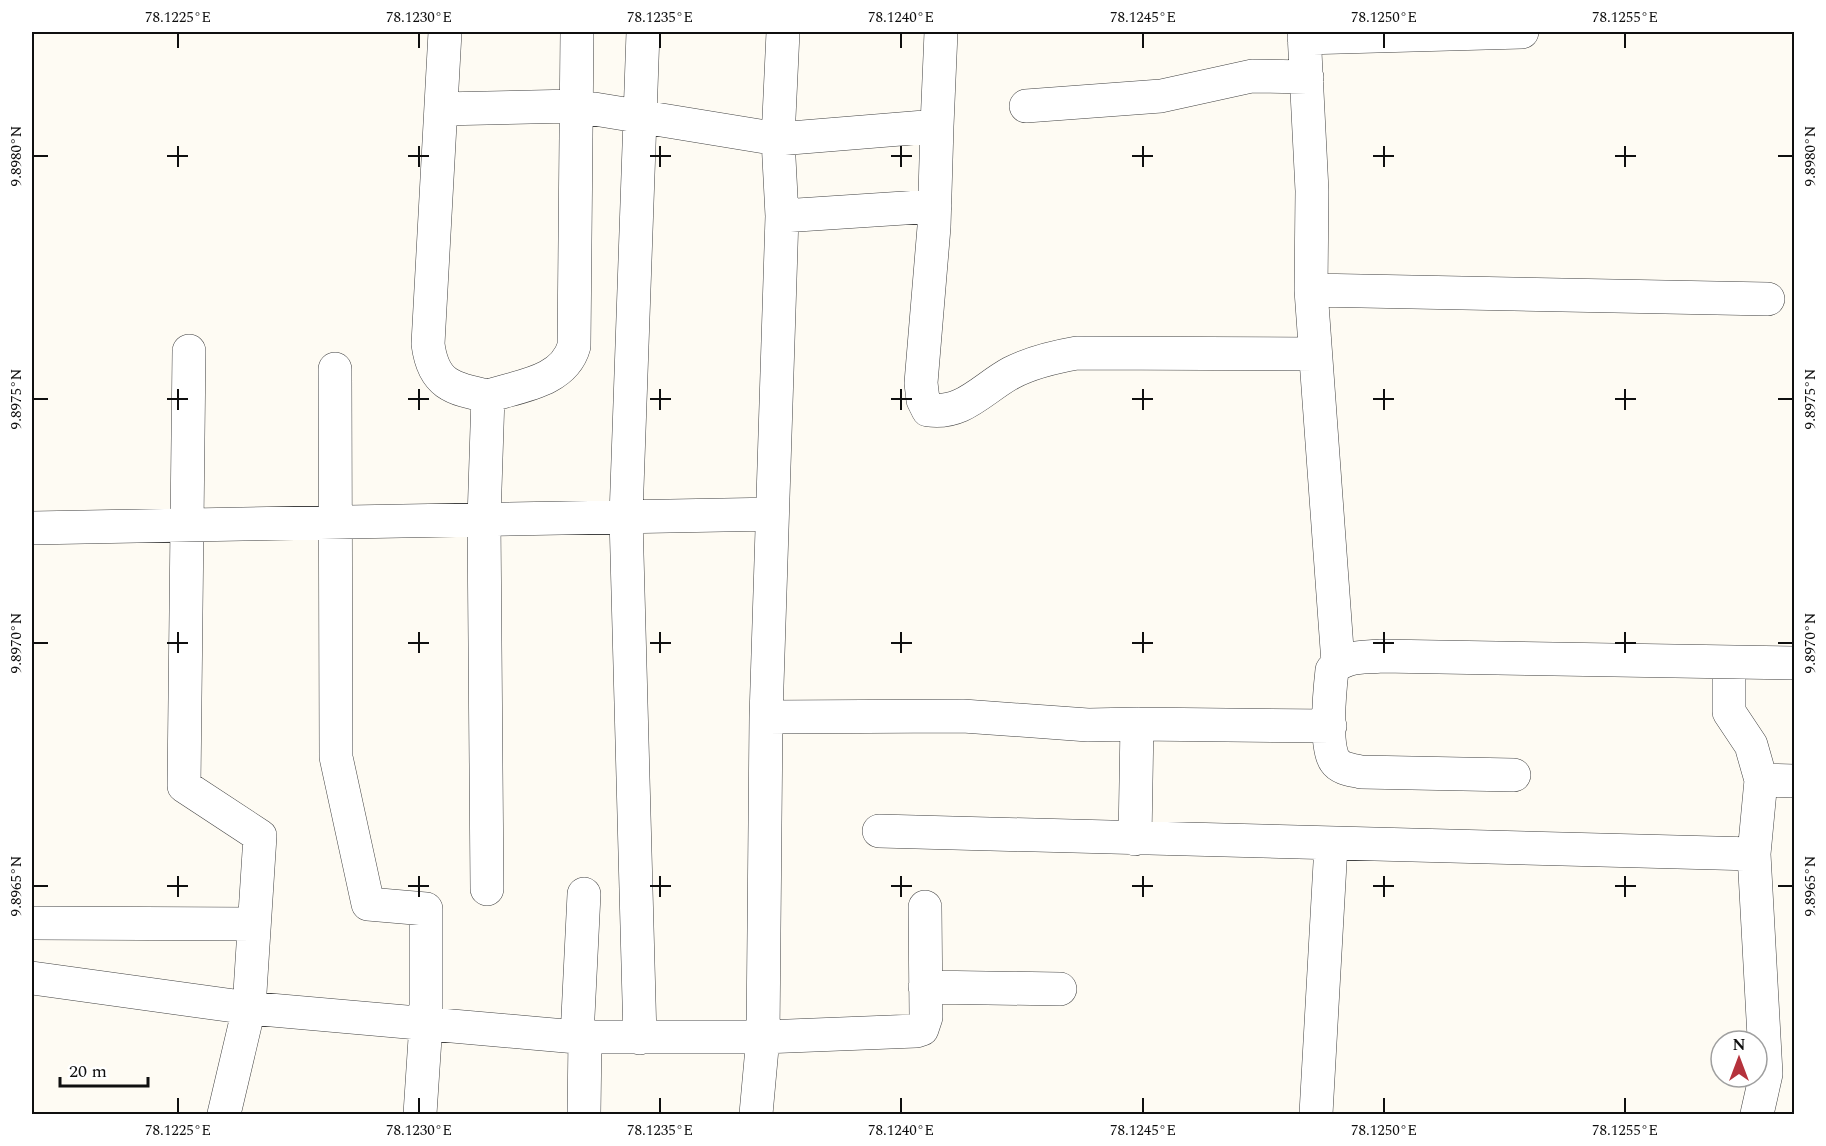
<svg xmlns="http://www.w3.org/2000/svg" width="1826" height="1146" font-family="Spectral,serif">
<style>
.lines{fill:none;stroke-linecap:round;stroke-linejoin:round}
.street-casing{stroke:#424242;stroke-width:34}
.street{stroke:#fff;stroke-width:33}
.ticks{fill:none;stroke:#0f0f0f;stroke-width:2}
.neatline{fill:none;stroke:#0f0f0f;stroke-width:2}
.ticks-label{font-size:15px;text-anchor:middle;fill:#0f0f0f}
</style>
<rect width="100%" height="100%" fill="#fefbf3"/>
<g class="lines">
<defs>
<path id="street" d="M445,32L428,344C433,384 452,389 488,396L484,520L487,889
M1304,32L1312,191L1311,290L1338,663
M1304,38L1522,32
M1026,106L1161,96L1252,76L1307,77
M441,109L576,106L778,139L937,126L941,32
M937,126L934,227L921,383L923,400L928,410C963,415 982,389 1011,373C1032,362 1054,357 1077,353L1315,354
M782,216L935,206
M1311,290L1768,299
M189,351L184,786L260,836L249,1008L224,1114
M335,369L336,757L368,904L426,909V1023L420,1114
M488,396C519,386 564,382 574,346L577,32
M32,528L772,514
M1729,662V712L1751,745L1761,780L1754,854L1766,1074L1757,1114
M766,717L963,716L1088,725L1137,724L1330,726
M1514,775L1361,772C1353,770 1340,769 1335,761C1324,748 1330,688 1332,670C1344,655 1364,658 1381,656L1794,663
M1761,780L1794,781
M879,831L1754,854
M1135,839L1137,724
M32,923L254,924
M32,978L249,1008L577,1037H763L916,1031L922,1029L926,1017L925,907
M925,987L1060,989
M577,1037L584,894
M640,1038L626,517L643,32
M584,1114L585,1037
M756,1114L763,1037L766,717L782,216L778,139L783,32
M1316,1114L1331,845"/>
</defs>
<use href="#street" class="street-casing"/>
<use href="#street" class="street"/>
</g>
<path class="ticks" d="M178,33V48M419,33V48M660,33V48M901,33V48M1143,33V48M1384,33V48M1625,33V48M178,146V167M419,146V167M660,146V167M901,146V167M1143,146V167M1384,146V167M1625,146V167M33,156H48M167,156H188M408,156H429M650,156H671M891,156H912M1132,156H1153M1373,156H1394M1615,156H1636M1778,156H1793M178,389V410M419,389V410M660,389V410M901,389V410M1143,389V410M1384,389V410M1625,389V410M33,399H48M167,399H188M408,399H429M650,399H671M891,399H912M1132,399H1153M1373,399H1394M1615,399H1636M1778,399H1793M178,632V653M419,632V653M660,632V653M901,632V653M1143,632V653M1384,632V653M1625,632V653M33,643H48M167,643H188M408,643H429M650,643H671M891,643H912M1132,643H1153M1373,643H1394M1615,643H1636M1778,643H1793M178,876V897M419,876V897M660,876V897M901,876V897M1143,876V897M1384,876V897M1625,876V897M33,886H48M167,886H188M408,886H429M650,886H671M891,886H912M1132,886H1153M1373,886H1394M1615,886H1636M1778,886H1793M178,1098V1113M419,1098V1113M660,1098V1113M901,1098V1113M1143,1098V1113M1384,1098V1113M1625,1098V1113"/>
<rect width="1826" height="1146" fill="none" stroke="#ffffff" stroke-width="66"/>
<g transform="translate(1739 1059)"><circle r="28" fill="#ffffff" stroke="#9f9f9f" stroke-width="1.5"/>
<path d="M0-4.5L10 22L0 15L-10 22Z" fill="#b5323c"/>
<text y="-9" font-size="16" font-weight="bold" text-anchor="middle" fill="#0f0f0f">N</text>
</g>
<path d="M60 1077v9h88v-9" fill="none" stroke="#0f0f0f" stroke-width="3"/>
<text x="69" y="1077" font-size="18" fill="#0f0f0f" stroke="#ffffff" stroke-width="4.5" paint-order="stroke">20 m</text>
<rect x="33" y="33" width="1760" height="1080" class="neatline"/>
<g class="ticks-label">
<text x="178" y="22">78.1225°E</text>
<text x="419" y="22">78.1230°E</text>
<text x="660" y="22">78.1235°E</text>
<text x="901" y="22">78.1240°E</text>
<text x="1143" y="22">78.1245°E</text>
<text x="1384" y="22">78.1250°E</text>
<text x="1625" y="22">78.1255°E</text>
<text transform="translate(16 156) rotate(-90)" y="5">9.8980°N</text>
<text transform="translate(1810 156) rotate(-90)" y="5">9.8980°N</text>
<text transform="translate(16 399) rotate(-90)" y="5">9.8975°N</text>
<text transform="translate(1810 399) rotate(-90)" y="5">9.8975°N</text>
<text transform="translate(16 643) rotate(-90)" y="5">9.8970°N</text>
<text transform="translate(1810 643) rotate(-90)" y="5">9.8970°N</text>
<text transform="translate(16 886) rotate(-90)" y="5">9.8965°N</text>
<text transform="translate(1810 886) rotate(-90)" y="5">9.8965°N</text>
<text x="178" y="1135">78.1225°E</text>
<text x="419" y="1135">78.1230°E</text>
<text x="660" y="1135">78.1235°E</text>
<text x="901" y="1135">78.1240°E</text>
<text x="1143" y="1135">78.1245°E</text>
<text x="1384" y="1135">78.1250°E</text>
<text x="1625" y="1135">78.1255°E</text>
</g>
</svg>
